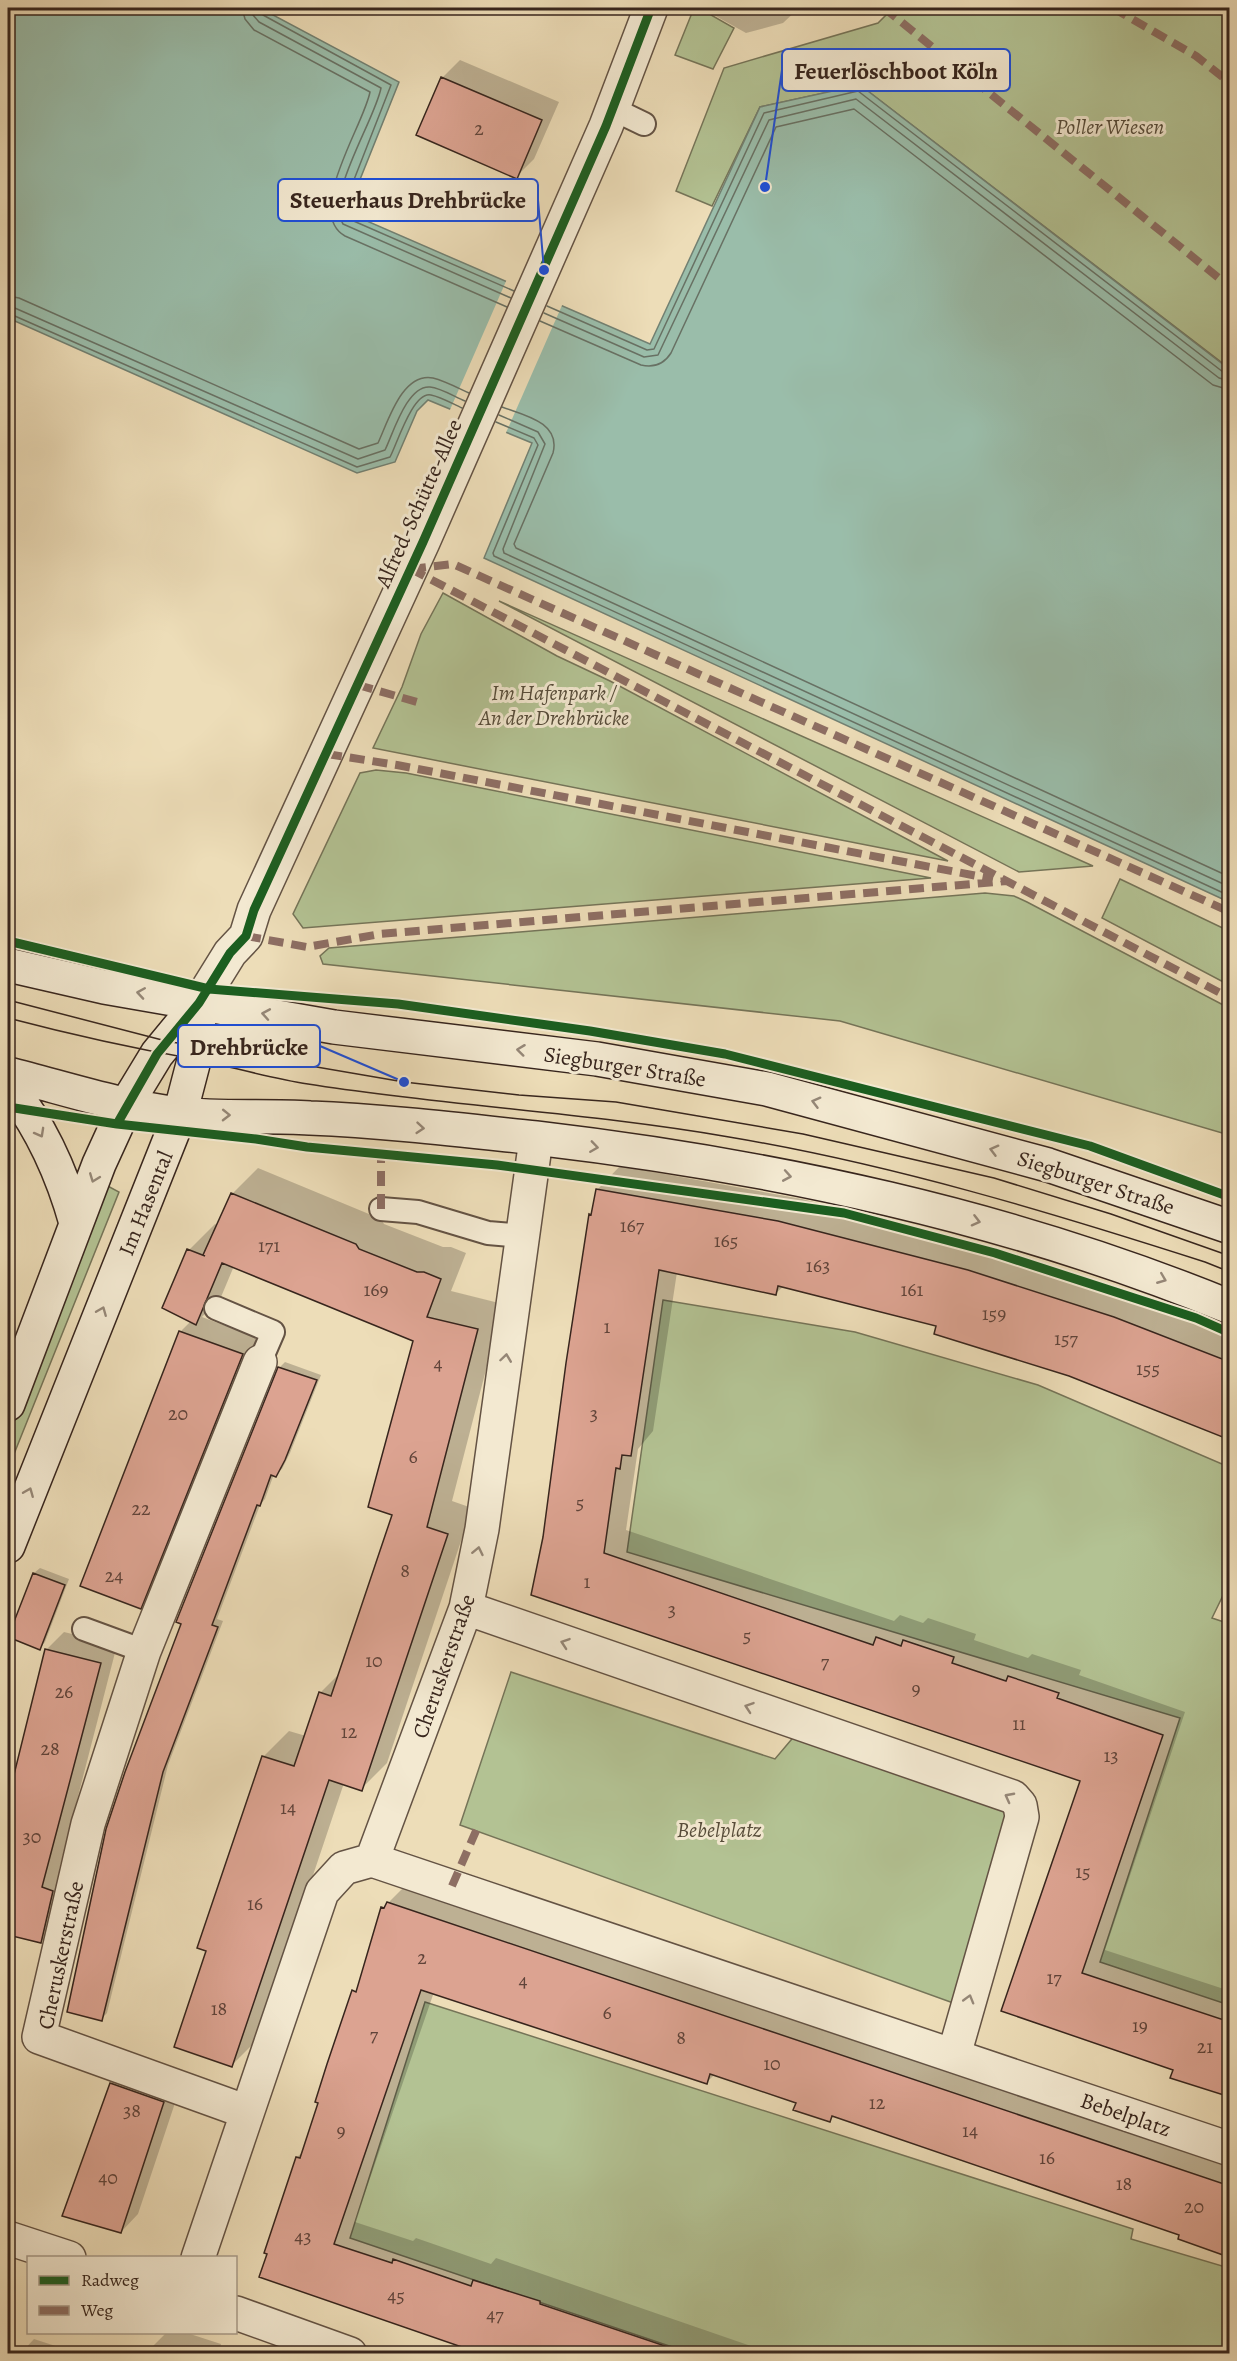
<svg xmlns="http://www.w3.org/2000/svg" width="1237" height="2361" font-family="Alegreya,serif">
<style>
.green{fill:#b3c293;stroke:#757458;stroke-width:1.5}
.water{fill:#9abdaa;stroke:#728072;stroke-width:1.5}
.pier{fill:#edddb8}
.shadow{fill:#0003}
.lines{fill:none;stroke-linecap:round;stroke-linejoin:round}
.shore{stroke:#687164;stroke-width:1.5}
.building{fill:#dca391;stroke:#37251d;stroke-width:1.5}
.service-casing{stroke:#645344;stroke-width:26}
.minor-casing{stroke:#645344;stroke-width:36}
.secondary-casing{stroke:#37251d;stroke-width:36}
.service{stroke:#f3e9d1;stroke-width:22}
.minor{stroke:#f3e9d1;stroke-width:33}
.secondary{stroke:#f3e9d1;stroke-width:33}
.tram{stroke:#37251d;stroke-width:1.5}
.quiet{stroke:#8d6e63;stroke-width:8;stroke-dasharray:15 8;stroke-linecap:butt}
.cycleway-casing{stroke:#f3e9d1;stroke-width:13}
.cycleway{stroke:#1b5e20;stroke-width:9}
.oneway{stroke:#958777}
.labels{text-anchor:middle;stroke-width:6;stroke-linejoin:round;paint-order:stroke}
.number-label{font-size:20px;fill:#60443a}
.park-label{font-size:22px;font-style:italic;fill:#564c3a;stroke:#f3e9d1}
.street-label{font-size:22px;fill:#37251d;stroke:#f3e9d1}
.leader{fill:none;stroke:#1d4ed8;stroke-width:2}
.callout-dot{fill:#1d4ed8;stroke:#f3e9d1;stroke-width:2}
.callout{fill:#f3e9d1;stroke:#1d4ed8;stroke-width:2}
.callout-label{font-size:24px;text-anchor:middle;font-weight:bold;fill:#37251d}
</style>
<rect width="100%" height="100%" fill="#edddb8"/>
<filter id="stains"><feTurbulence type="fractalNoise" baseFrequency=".00333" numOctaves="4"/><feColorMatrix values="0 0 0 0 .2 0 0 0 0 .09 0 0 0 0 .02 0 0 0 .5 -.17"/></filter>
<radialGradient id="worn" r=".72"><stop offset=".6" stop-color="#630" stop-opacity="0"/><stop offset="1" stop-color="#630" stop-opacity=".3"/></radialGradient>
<path class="green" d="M694,8H709L711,15L734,28L713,69L675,55Z
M881,8H1229V368L860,85L760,107L712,206L676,191L724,68L878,23L888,13Z
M443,593L557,656L610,681L948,861L373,748L402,687L421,634Z
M499,601L1093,866L1019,872Z
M376,770L406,773L931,878L303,928L293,914L360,773Z
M1120,879L1229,931V985L1102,918Z
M985,893L1014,896L1027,902L1229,1008V1135L840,1021L323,964L320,956L329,948Z
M104,1184L119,1192L8,1469V1438Z
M663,1300L855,1332L1038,1385L1229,1467V1583L1212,1618L1230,1624L1229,2005L1100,1962L1180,1718L627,1552Z
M511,1672L775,1759L797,1733L1008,1810L956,2004L460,1825Z
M425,2002L1133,2229L1131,2239L1229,2268V2353H690L350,2238Z"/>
<path class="water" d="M8,8H260L399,82L353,197V215L650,344L760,107L860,85L1229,369V902L484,558L532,443L428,400L417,411L395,462L357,473L8,318Z"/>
<path class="pier" d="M507,279L563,303L505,435L449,412Z"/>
<path class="shadow" d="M711,8H799L783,23L746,33L712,14Z
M460,60L559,102L534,159L516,177L442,78Z
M620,1166L802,1199L991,1247L1138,1294L1230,1331V1439L938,1325L784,1286L776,1293L677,1272L653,1431L638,1449L626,1530L894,1621L900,1615L923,1623L928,1618L976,1634L974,1640L1028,1658L1032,1654L1081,1670L1079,1675L1185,1712L1105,1950L1230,1991L1229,2095L1174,2069L1003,2011L1081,1780L545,1537L590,1215L593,1212L597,1190Z
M258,1168L381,1219L384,1224L443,1247H451L466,1253L451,1291L503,1304L452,1501L472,1508L387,1763L361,1789L344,1783L258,2039L232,2065L208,1950L263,1757L289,1731L306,1736L320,1693L341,1672L394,1514L414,1340L234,1266L221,1297L202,1317L258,1338L157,1591L140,1607L180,1332L191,1321L189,1250L215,1224L218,1225L232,1194Z
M285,1362L321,1375L290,1453L282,1469L274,1474L265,1499L260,1505L217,1619L223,1621L168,1765L107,2013L101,2019L83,1952L80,1951L108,1829L279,1368Z
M40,1568L69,1579L45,1642L40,1648L9,1636L34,1573Z
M64,1632L117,1645L59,1870L70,1874L58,1924L41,1942L8,1933V1788L14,1780L47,1649Z
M410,1881L1230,2157V2250L1222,2254L1180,2234L835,2115L829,2121L797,2102L715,2074L706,2083L434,1992L355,2222L413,2241L416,2238L491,2264L496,2258L774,2354H488L261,2276L297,2157L304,2151L383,1908Z
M129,2066L181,2085L138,2214L121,2232L64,2215L111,2083Z
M167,2332H184L221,2344L218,2354H150L152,2347Z
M34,2339L80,2354H20Z"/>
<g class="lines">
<path class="shore" d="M242,8L245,19L254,30L370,92C364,125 304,213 345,236L507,307
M251,8L253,15L259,22L381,88C375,120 325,195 343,224L511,298
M259,8L263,15L391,85L348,195L349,219L514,291
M8,296L19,298L359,449L378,443C388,422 402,372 433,378C445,381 458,388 469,393
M8,305L358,459L385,450C393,434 407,385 430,387C441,388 455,397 465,401
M547,306L647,350L654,349L764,113L858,91L1223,372L1230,373
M8,313L357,467L390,457C397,444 413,391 431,395C441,397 453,404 462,408
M544,313L644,357L658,355L769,120L856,99L1219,378L1230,381
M540,321L641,365C654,368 664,364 671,353L776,127L854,109L1213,385L1230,390
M502,407C523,415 561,422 553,453L514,544L516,548L1230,877
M499,415L538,432L545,444L503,549L504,553L1230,887
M496,422L534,438L538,445L493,553L494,556L1230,896"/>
</g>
<path class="building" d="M441,77L542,120L517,179L416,135Z
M596,1189L778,1221L968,1270L1114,1317L1230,1362V1440L1069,1376L934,1334L936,1326L778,1286L776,1295L659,1270L631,1456L622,1455L620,1469L616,1468L604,1553L873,1645L876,1637L901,1646L903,1640L954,1657L952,1663L1006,1681L1008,1676L1059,1693L1057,1698L1163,1735L1082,1973L1230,2022V2097L1170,2078L1173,2070L1001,2011L1080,1781L531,1595L543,1537L566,1363L589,1214L591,1215Z
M231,1193L356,1244L359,1249L417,1272H424L441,1279L427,1317L478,1329L427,1527L448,1534L362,1791L329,1780L232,2067L174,2047L206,1951L197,1948L262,1756L294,1766L319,1692L331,1696L392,1515L368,1507L413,1341L222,1263L196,1325L162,1308L187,1249L205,1256L203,1255Z
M179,1331L243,1354L141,1609L80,1586Z
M278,1367L317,1380L285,1460L276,1477L271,1475L260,1506L257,1505L212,1625L218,1627L163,1772L102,2021L67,2012L106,1829L125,1772L181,1624L176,1622Z
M33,1573L65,1585L40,1650L8,1637Z
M45,1649L101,1663L42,1887L53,1891L41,1943L8,1935V1799Z
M387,1902L1230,2186V2238L1223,2255L1178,2239L1179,2235L832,2116L830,2122L793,2110L796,2103L710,2074L707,2084L421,1990L334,2244L392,2263L393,2259L471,2286L473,2280L540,2301V2304L671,2348L670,2354H482L259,2277L267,2254L264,2253L296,2157L300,2158L318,2103L315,2102L327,2064L352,1990L356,1992L381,1907L384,1908Z
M110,2083L164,2102L121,2233L62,2216Z"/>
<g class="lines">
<defs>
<path id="service" d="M613,109L644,124
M381,1209L418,1212L488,1233L523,1236
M216,1308L273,1332L260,1362
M84,1629L144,1651"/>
<path id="minor" d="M199,1003L230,953L246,936L254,910L423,542L606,126L651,8
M466,1608L1013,1797L1020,1805L1022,1817L954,2055
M372,1860L1230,2149
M372,1860L466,1608L482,1529L536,1139
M247,2112L39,2037L88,1824L144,1651L260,1362
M8,2238L69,2258
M198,2258L322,1892L344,1868L372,1860
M236,2313L350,2354"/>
<path id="secondary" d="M8,965L104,987L334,1027L597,1059L767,1089L1048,1165L1230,1227
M8,1074C64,1088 121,1107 179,1114C222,1119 267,1115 310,1118C385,1121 461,1130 536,1138C773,1166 1008,1216 1230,1307
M8,1085C41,1126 62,1173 76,1223
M8,1404L99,1164L126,1105L157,1054L199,1003
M8,1546L180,1114L198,1045L199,1003"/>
</defs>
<use href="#service" class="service-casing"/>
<use href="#minor" class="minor-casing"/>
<use href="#secondary" class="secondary-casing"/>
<use href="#service" class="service"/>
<use href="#minor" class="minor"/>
<use href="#secondary" class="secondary"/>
<path class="tram" d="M8,1000L166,1041L404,1082L519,1095L616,1102L803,1134L994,1178L1111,1214L1230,1256
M8,1018C69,1034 131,1048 194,1059C232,1067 270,1078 308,1084C448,1106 590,1113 729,1137C891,1164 1049,1212 1205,1262L1230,1272"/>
<path class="quiet" d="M884,8L1230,287
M1113,8L1196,56L1230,83
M411,569L1230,998
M411,569L453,564L1230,912
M358,685L417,702
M327,754L397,765L993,879
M246,936L307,947L380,934L1007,881
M381,1209V1154
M452,1886L479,1824"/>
<defs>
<path id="cycleway" d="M8,941L209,989L398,1004L590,1031L725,1054L1090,1146L1230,1197
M8,1107L117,1124L256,1139L307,1147L497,1165L844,1213L995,1253L1196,1318L1230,1333
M117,1124L157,1054L199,1003L230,953L246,936L254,910L423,542L606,126L651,8"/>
</defs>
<use href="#cycleway" class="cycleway-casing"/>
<use href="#cycleway" class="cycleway"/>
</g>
<defs><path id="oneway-chevron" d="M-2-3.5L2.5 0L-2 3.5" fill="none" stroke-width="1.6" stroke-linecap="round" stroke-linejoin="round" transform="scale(1.5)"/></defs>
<g class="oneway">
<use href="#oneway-chevron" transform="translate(141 993) rotate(-171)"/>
<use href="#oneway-chevron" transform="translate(266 1014) rotate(-170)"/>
<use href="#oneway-chevron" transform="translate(521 1050) rotate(-173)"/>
<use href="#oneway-chevron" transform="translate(816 1102) rotate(-165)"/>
<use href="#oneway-chevron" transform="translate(226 1115) rotate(1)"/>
<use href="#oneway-chevron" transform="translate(420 1128) rotate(5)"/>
<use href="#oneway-chevron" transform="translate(40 1133) rotate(61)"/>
<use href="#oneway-chevron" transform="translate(594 1147) rotate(8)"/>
<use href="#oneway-chevron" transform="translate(994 1150) rotate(-165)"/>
<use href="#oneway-chevron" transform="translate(787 1176) rotate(10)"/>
<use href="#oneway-chevron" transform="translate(94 1178) rotate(111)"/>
<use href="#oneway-chevron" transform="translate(976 1221) rotate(14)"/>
<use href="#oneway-chevron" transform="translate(1162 1279) rotate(22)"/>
<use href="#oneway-chevron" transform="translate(102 1311) rotate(-68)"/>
<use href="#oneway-chevron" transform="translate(506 1358) rotate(-82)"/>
<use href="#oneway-chevron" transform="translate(29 1492) rotate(-68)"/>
<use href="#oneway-chevron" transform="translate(478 1551) rotate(-78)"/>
<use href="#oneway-chevron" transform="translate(565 1643) rotate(-161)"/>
<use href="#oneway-chevron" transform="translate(749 1707) rotate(-161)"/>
<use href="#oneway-chevron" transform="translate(1009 1797) rotate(-152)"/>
<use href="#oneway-chevron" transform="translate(969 1999) rotate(-74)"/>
</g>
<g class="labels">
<g class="number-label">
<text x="479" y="135">2</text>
<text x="632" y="1232">167</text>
<text x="726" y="1247">165</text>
<text x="269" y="1252">171</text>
<text x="818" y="1272">163</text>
<text x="376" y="1296">169</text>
<text x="912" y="1296">161</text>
<text x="994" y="1320">159</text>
<text x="607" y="1333">1</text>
<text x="1066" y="1345">157</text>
<text x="438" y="1370">4</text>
<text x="1148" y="1375">155</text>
<text x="178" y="1420">20</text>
<text x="594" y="1420">3</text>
<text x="413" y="1463">6</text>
<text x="580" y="1509">5</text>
<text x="141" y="1515">22</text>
<text x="405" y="1577">8</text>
<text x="114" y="1582">24</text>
<text x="587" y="1588">1</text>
<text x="672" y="1616">3</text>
<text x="747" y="1642">5</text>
<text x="374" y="1667">10</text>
<text x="825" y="1668">7</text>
<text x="916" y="1695">9</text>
<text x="64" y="1698">26</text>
<text x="1019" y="1730">11</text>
<text x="349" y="1738">12</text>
<text x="50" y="1755">28</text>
<text x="1111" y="1762">13</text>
<text x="288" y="1814">14</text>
<text x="32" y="1843">30</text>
<text x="1083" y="1878">15</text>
<text x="255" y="1910">16</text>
<text x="422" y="1964">2</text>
<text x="1054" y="1984">17</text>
<text x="523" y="1987">4</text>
<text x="219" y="2015">18</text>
<text x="607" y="2019">6</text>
<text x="1140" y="2032">19</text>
<text x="374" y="2041">7</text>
<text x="681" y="2044">8</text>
<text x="1205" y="2053">21</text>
<text x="772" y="2070">10</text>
<text x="877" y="2109">12</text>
<text x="132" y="2117">38</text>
<text x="341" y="2137">9</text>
<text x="970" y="2137">14</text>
<text x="1047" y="2164">16</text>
<text x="108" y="2184">40</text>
<text x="1124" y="2190">18</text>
<text x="1194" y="2213">20</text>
<text x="303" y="2243">43</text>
<text x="396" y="2302">45</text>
<text x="495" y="2321">47</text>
</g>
<g class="park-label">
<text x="1110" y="134">Poller Wiesen</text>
<text x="554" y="700">Im Hafenpark /<tspan x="554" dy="25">An der Drehbrücke</tspan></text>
<text x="719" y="1837">Bebelplatz</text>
</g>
<g class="street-label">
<text transform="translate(418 503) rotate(-66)" y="8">Alfred-Schütte-Allee</text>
<text transform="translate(625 1066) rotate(9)" y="8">Siegburger Straße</text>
<text transform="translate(1096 1182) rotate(18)" y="8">Siegburger Straße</text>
<text transform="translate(145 1203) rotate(-68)" y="8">Im Hasental</text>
<text transform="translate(443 1666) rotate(-71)" y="8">Cheruskerstraße</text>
<text transform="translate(60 1955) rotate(-78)" y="8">Cheruskerstraße</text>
<text transform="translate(1126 2114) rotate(19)" y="8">Bebelplatz</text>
</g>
</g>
<path class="leader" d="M765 187L782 70M544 270L538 200M404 1082L320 1046"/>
<g class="callout-dot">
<circle cx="765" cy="187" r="6"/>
<circle cx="544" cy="270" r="6"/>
<circle cx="404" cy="1082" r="6"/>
</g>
<g class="callout">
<rect x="782" y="49" width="228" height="42" rx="6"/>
<rect x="278" y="179" width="260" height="42" rx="6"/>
<rect x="178" y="1025" width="142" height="42" rx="6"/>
</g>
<g class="callout-label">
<text x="896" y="79">Feuerlöschboot Köln</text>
<text x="408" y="208">Steuerhaus Drehbrücke</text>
<text x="249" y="1055">Drehbrücke</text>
</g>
<rect width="1237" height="2361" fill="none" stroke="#edddb8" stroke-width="30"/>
<rect x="9" y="9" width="1219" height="2343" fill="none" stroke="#37251d" stroke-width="3"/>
<rect x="15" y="15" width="1207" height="2331" fill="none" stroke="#37251d" stroke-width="1.5"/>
<rect x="27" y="2256" width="210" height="78" fill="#f3e9d1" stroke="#a89b89" stroke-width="1.5"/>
<rect x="39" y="2276" width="30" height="9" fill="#1b5e20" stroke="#a89b89" stroke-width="1.5"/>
<text x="81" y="2286" font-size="18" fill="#37251d">Radweg</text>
<rect x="39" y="2306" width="30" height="9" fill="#8d6e63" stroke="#a89b89" stroke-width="1.5"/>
<text x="81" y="2316" font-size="18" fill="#37251d">Weg</text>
<rect width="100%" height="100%" filter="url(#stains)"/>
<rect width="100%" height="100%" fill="url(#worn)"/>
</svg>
